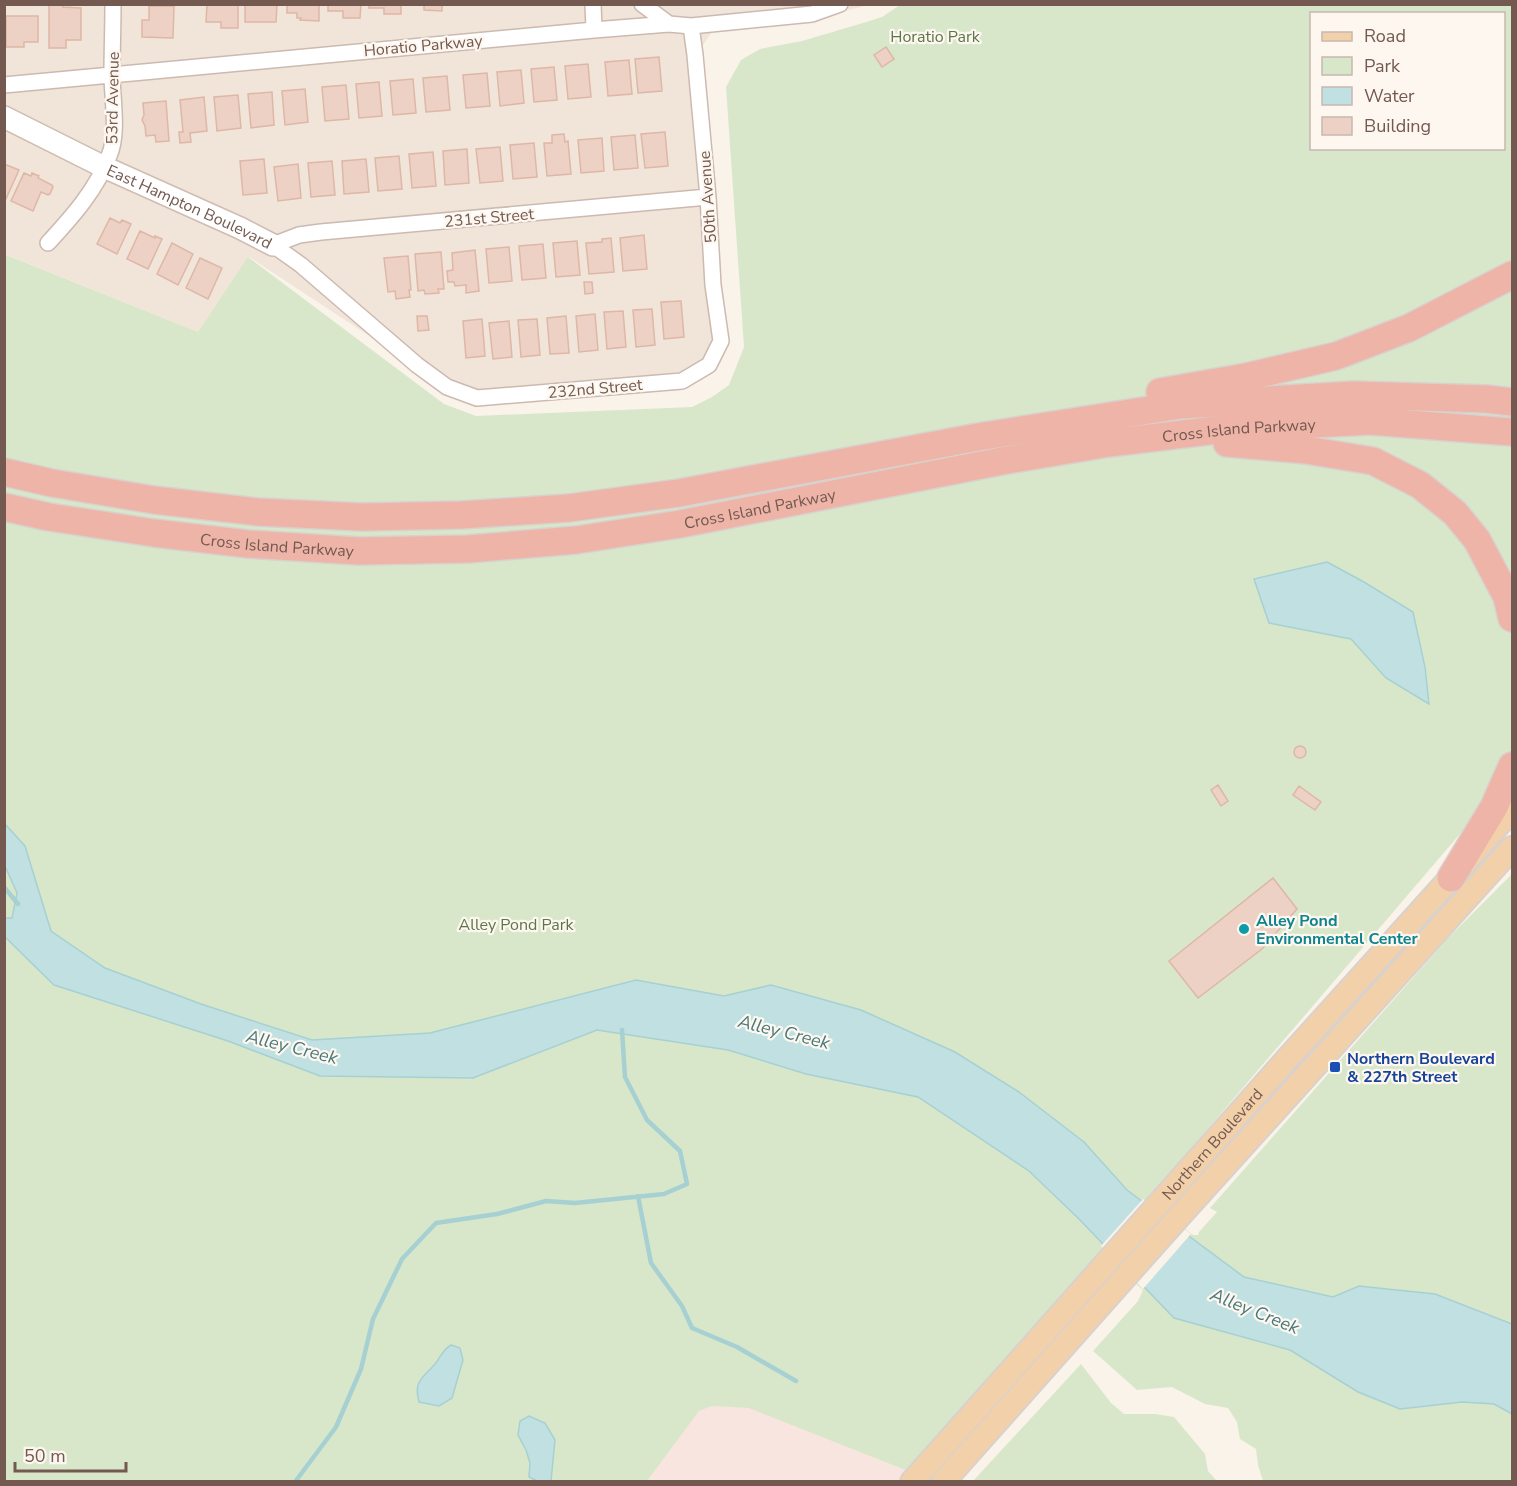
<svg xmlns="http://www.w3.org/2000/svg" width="1517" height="1486" font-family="'Nunito Sans',sans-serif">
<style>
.residential{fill:#f1e4d9}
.commercial{fill:#f9e5df}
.green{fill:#d8e7c9;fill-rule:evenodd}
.water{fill:#c0e0e2;stroke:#a7d0d3;stroke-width:1.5}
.pier{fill:#faf3ea}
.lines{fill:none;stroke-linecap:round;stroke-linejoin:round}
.stream{stroke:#a7d0d3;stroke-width:4.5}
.building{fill:#edd1c4;stroke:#deb7a6;stroke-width:1.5}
.street-casing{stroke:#ccbab1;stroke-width:18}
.secondary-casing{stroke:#d0bcb1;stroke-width:24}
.primary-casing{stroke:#d8d1ce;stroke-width:26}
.highway-casing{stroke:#d8d1ce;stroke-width:30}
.street{stroke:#fff;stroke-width:15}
.secondary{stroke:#fff;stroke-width:21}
.primary{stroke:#f2d1aa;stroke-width:22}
.highway{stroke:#eeb4a8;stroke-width:27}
.culture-dot{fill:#0f9aa8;stroke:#fdf7f0;stroke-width:2}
.transit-dot{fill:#1a4fb4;stroke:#fdf7f0;stroke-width:2}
.labels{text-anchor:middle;stroke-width:4.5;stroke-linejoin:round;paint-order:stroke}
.park-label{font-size:16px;fill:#5b7749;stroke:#fdf7f0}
.street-label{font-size:16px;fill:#735950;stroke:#fdf7f0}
.culture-label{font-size:16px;font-weight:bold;fill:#0d838f;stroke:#fdf7f0;text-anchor:start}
.transit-label{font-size:16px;font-weight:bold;fill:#164399;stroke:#fdf7f0;text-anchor:start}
.water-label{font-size:18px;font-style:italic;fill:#48787c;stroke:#fdf7f0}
</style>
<rect width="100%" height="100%" fill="#faf3ea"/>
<path class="residential" d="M4,5H868L799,23L712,32L703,45L704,107L717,342L699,362L680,372L467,400L249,257L198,332L5,254Z"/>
<path class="commercial" d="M691,1404L753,1408L913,1473L938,1481L646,1482Z"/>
<path class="green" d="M900,5H1512V773L1147,1200L1193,1235H1199L1198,1233L1217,1212L1210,1208L1448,938L1512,874V1324L1435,1294L1359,1286L1333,1297L1244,1277L1144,1203L1174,1318L1290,1350L1358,1392L1400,1409L1462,1402L1494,1404L1512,1414V1481H1263L1258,1465L1256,1449L1240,1439L1237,1422L1228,1408L1205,1404L1172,1387L1137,1390L1093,1351L1138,1301L1143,1290L1101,1253L913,1473L749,1408L712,1406L699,1411L647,1481H5L4,254L198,332L248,257L444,404L476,416L692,407L712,397L729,385L744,347L726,87L741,60L760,49L802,41L863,23L882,17ZM1312,14H1504V148H1312Z
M1081,1364L1111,1403L1124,1414H1155L1174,1417L1205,1454L1208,1471L1217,1481H973Z"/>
<path class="water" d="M1327,562L1364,582L1413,612L1425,667L1429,704L1386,678L1351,639L1269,623L1254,579Z
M5,824L25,846L51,931L105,968L201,1004L312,1040L430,1033L636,980L724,996L771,985L861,1010L955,1052L1019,1092L1084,1142L1127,1190L1244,1277L1333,1297L1359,1286L1435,1294L1512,1324V1414L1494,1404L1462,1402L1400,1409L1358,1392L1290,1350L1174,1318L1078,1218L1029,1171L918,1097L806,1074L728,1050L597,1030L473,1078L320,1076L228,1041L54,985L5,937V918H12L17,893L5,866Z
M451,1345L460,1348L463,1360L452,1398L439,1406L419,1402C413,1381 423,1378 435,1364C441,1357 442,1350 451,1345Z
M529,1416L545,1423L555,1440L551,1481H537L529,1477L530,1463L526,1450L518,1435L520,1421Z"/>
<path class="pier" d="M1143,1199L1191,1234L1143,1289L1101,1246Z"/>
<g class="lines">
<path class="stream" d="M4,887L18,904
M638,1196L651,1263L682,1306L692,1328L737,1347L796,1381
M295,1482L336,1427L361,1369L373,1319L402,1259L436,1223L497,1214L546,1201L575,1203L664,1194L687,1184L680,1151L647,1120L625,1077L622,1030"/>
</g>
<path class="building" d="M49,4H63V7L81,8V40H66V48H49Z
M207,4H238V28H221V22H206Z
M245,4H277L276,22H245Z
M287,4H319V21L300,20L301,18H297V13H287Z
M328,4H361L360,18H343V11H328Z
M369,4H401V14H384V8H369Z
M424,4H442V11L424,10Z
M149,6H174L173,38L142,37V20H149Z
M6,16H38V42H24V47H6Z
M886,47L894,59L882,67L874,55Z
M659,57L662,91L638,93L635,59Z
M629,60L632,94L608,96L605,62Z
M588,64L591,97L568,99L565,66Z
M554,67L557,100L534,102L531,69Z
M521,70L524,103L500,106L497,72Z
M487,73L490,106L466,108L463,75Z
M447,76L450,110L426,112L423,78Z
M413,79L416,113L393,115L390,81Z
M379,82L382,116L359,118L356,84Z
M346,85L349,119L325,121L322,87Z
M305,89L308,122L285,125L282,91Z
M272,92L274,125L251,128L248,94Z
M238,95L241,128L217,131L214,97Z
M204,97L207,131L190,133L191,142L180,143L179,132H183L180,100Z
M166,101L169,141L156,142L155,135L146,136L145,126L142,120L144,115L143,103Z
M665,132L668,166L645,168L641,134Z
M564,134L565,142L568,141L571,174L547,176L544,143H552V135Z
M635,135L638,168L614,170L611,137Z
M602,138L604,171L581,173L578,140Z
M534,143L537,177L513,179L510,145Z
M500,147L503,181L480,183L476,149Z
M467,149L469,183L445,185L443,151Z
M433,152L436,186L412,188L409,154Z
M399,156L402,189L378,191L375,158Z
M264,159L267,193L243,195L240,161Z
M366,159L369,192L344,194L342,161Z
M332,161L335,195L311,197L308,163Z
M4,164L19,170L5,201H4Z
M298,164L301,198L278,201L274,167Z
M24,173L31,176L32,173L39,176L38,178L52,185L53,187L50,194L48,195L41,192L33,211L11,201Z
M110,218L120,223L122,220L131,224L117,254L97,244Z
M140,231L155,238V236L162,239L148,269L127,259Z
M644,235L647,269L623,271L620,238Z
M611,238L614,272L589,274L586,243L602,242V239Z
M577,241L580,275L556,277L553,243Z
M172,243L193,254L178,285L157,274Z
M543,244L546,278L522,280L519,246Z
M509,247L512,281L489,283L486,249Z
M475,250L479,291L466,293V285L455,286L454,282H448L447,271L453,270L452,253Z
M441,252L444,289H438L439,293L425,294L424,290L418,291L415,254Z
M408,256L411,290H409L410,297L396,299L395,291L388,292L384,258Z
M200,258L222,268L208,299L186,288Z
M584,282H592L593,293L585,294Z
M681,301L684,337L664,339L661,302Z
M652,309L655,345L636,347L633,310Z
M623,311L626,347L607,349L604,312Z
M595,314L598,350L579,352L576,316Z
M417,316H427L429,330L418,331Z
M566,316L569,353L550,354L547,318Z
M482,319L485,356L466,358L463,321Z
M537,319L540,355L521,357L518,320Z
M509,321L512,357L493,359L489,323Z
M1294 752a6 6 0 1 1 12 0a6 6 0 1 1-12 0Z
M1218,785L1228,801L1221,806L1211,790Z
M1299,786L1321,802L1315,810L1293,795Z
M1273,878L1297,909L1262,949L1198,998L1169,961Z"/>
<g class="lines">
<defs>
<path id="street" d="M593,4L594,30
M642,4L669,24
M4,85L594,30L669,24L691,26L812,14L840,4
M48,243C72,217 97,189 109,156C119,133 112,99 112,74C112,51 113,28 113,4
M273,245L301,265L417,365L447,387L477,398L682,381L709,365L721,341L713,285L708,197L695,55L691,26
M273,245L299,235L321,232L708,197"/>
<g id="secondary">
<path id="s1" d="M4,117L104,167L240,228L273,245"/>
</g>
<g id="primary">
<path id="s2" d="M912,1482L1289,1057L1512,810"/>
<path d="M943,1482L1183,1212L1512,848"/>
</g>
<g id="highway">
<path d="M1160,392L1246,377L1336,356L1409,328L1512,275"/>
<path d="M1227,443L1306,450L1373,461L1420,485L1455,513L1477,540L1507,597L1512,618"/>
<path d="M4,472L52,483L154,500L258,512L362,517L461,515L569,508L679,493L978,437L1181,405L1354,395L1486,399L1512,402"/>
<path id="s3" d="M4,507L49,517L154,533L248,544L359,551L468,549L576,540L680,524L1007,460L1109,443L1233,428L1370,421L1512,432"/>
<path d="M1451,878L1494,807L1512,766"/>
</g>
</defs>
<use href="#street" class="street-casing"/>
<use href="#secondary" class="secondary-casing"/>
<use href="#primary" class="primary-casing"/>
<use href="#highway" class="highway-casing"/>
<use href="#street" class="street"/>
<use href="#secondary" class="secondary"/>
<use href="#primary" class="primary"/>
<use href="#highway" class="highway"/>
</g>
<circle class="culture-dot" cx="1244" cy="929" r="6"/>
<rect class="transit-dot" x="1329" y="1061" width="12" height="12" rx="3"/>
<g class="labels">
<g class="park-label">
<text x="935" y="42">Horatio Park</text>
<text x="516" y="930">Alley Pond Park</text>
</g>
<g class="street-label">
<text transform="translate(423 45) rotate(-5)" y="6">Horatio Parkway</text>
<text transform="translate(112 98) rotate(-89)" y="6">53rd Avenue</text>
<text transform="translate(707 197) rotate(-94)" y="6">50th Avenue</text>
<text dy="6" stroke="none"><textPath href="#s1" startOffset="206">East Hampton Boulevard</textPath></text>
<text transform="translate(489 217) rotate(-5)" y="6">231st Street</text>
<text transform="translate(595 388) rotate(-5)" y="6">232nd Street</text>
<text dy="6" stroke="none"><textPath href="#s3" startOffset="1248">Cross Island Parkway</textPath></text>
<text dy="6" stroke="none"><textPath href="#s3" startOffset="762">Cross Island Parkway</textPath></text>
<text dy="6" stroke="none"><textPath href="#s3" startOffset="276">Cross Island Parkway</textPath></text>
<text dy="6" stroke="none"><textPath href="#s2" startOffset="452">Northern Boulevard</textPath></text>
</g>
<g class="culture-label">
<text x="1256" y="926">Alley Pond<tspan x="1256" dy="18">Environmental Center</tspan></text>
</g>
<g class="transit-label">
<text x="1347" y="1064">Northern Boulevard<tspan x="1347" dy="18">&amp; 227th Street</tspan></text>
</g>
<g class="water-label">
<text transform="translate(784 1032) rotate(14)" y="6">Alley Creek</text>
<text transform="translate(292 1047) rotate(14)" y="6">Alley Creek</text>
<text transform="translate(1255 1311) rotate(22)" y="6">Alley Creek</text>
</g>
</g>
<rect width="1517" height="1486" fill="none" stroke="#735950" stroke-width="12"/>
<rect x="1310" y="12" width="195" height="138" fill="#fdf7f0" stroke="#c6b8b0" stroke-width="1.5"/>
<rect x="1322" y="32" width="30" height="9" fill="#f2d1aa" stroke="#c6b8b0" stroke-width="1.5"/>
<text x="1364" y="42" font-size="18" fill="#735950">Road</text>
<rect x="1322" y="57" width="30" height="18" fill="#d8e7c9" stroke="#c6b8b0" stroke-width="1.5"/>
<text x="1364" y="72" font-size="18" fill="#735950">Park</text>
<rect x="1322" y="87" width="30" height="18" fill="#c0e0e2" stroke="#c6b8b0" stroke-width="1.5"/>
<text x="1364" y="102" font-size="18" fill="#735950">Water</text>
<rect x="1322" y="117" width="30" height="18" fill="#edd1c4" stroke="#c6b8b0" stroke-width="1.5"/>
<text x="1364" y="132" font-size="18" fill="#735950">Building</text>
<path d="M15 1462v9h111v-9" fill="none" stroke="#735950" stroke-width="3"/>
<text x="24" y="1462" font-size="18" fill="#735950" stroke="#fdf7f0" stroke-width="4.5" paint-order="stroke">50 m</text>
</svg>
